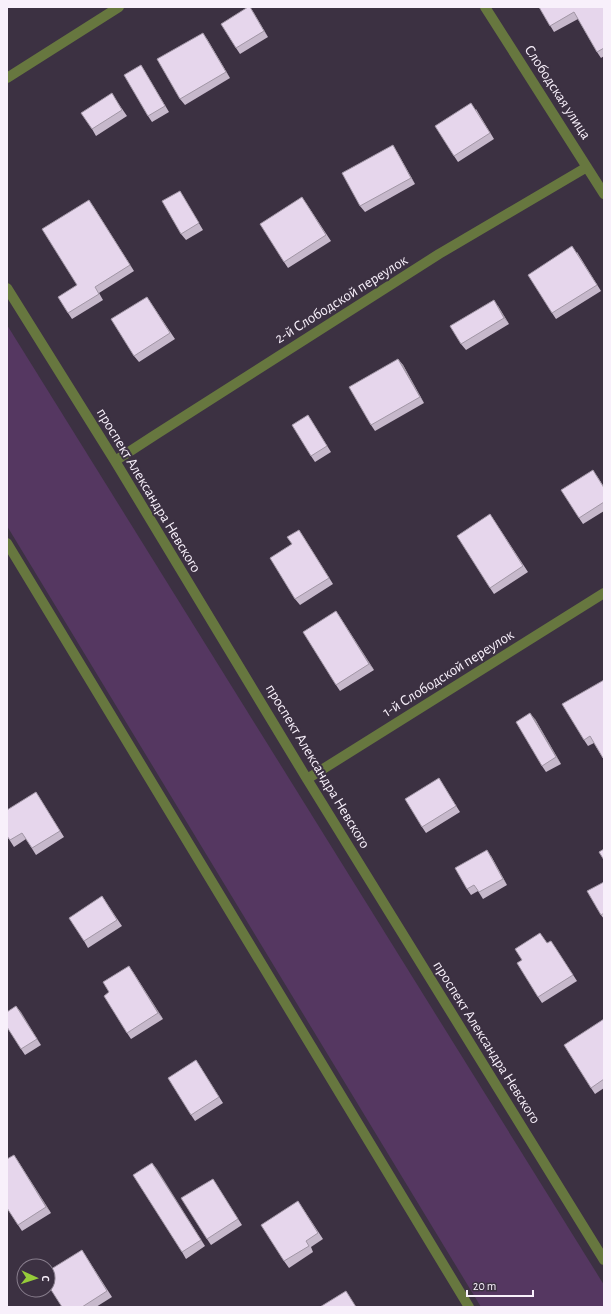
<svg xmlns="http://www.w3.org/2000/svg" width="611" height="1314" font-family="'Alegreya Sans',sans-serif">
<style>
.green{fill:#553761}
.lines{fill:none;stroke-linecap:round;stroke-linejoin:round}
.street{stroke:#67773f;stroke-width:10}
.wall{fill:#c6b8cb}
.shaded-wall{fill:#a196a5}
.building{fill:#e6d6ec;stroke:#a196a5}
.labels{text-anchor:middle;stroke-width:4;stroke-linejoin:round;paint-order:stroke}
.street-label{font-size:15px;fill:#f8f0fb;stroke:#3c3142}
</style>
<rect width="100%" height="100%" fill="#3c3142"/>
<path class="green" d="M7,325L604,1285V1307H481L7,526Z"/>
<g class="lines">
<path class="street" d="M485,7L604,194
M7,78L119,7
M7,288L115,461L307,779L604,1260
M115,461L155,435L439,254L587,167
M7,543L469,1307
M307,779L604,593"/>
</g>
<path class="wall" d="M250,7L268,37L240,54L236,48Z
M539,7H604V56L601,58L597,52L578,19L554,32Z
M207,39L230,78L185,105L180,99Z
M141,65L169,112L152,122L148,116Z
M116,100L127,116L96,136L92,129Z
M476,109L494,139L458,162L454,156Z
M397,152L415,184L365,212L360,206Z
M180,191L203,230L186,240L181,234Z
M306,203L331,241L288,268L284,262Z
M93,206L134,271L99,293L103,300L72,319L68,313L77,285Z
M577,252L601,291L556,319L552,313Z
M147,297L175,339L139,362L134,356Z
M498,306L509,324L466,350L461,344Z
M398,359L403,365L424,403L375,431L371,425Z
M308,415L331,452L315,462L311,456Z
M597,476L604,487V511L583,524L579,518Z
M490,514L528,572L494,594L490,588Z
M299,530L333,584L300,605L295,599L292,544Z
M336,611L374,670L340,691L336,685Z
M604,680V760L594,743L588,746L584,740Z
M535,719L561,764L546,772L542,766Z
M439,778L460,812L426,833L422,827Z
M36,792L64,837L36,855L26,839L14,847L7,836Z
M491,856L507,885L483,899L478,891L471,895L467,889Z
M604,882V919L601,915Z
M102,896L122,926L88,948L84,941Z
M547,943L555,947L577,981L542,1003L538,997Z
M133,972L163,1019L131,1039L127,1033L109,992Z
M16,1006L41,1045L25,1055L21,1049Z
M604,1020V1088L595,1094L591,1088Z
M196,1060L223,1103L195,1121L191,1115Z
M14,1155L51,1213L22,1231L18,1225Z
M152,1163L205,1246L186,1259L182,1252Z
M213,1179L242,1225L211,1245L207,1239Z
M298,1201L323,1239L311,1247L313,1252L289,1268L284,1261Z
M82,1250L112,1297L96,1307H62Z"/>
<path class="shaded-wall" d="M250,7L254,13L268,37L264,31Z
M203,33L207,39L230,78L226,72Z
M393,145L397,152L415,184L411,178Z
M89,200L93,206L134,271L130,265Z
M494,300L498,306L509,324L504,318Z
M398,359L403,365L424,403L420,397Z
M299,530L303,536L333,584L329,578Z
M336,611L340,617L374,670L369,664Z
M530,713L535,719L561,764L556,757Z
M487,850L491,856L507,885L503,879Z
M129,966L133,972L163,1019L158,1013Z
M16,1006L21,1012L41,1045L37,1039Z
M14,1155L18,1161L51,1213L46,1207Z
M152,1163L157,1169L205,1246L201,1240Z"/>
<path class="building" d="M248,7H250L264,31L236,48L221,24Z
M539,7H604V48L597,52L574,12L550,26Z
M203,33L226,72L180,99L157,59Z
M141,65L165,106L148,116L124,75Z
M112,93L122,110L92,129L81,113Z
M471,103L490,133L454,156L435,126Z
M393,145L411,178L360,206L342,173Z
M180,191L199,223L181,234L162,201Z
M302,197L326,235L284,262L260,224Z
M89,200L130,265L95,287L99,294L68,313L58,297L77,285L42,229Z
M572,246L597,285L552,313L528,275Z
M147,297L170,333L134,356L111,319Z
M494,300L504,318L461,344L450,326Z
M398,359L420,397L371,425L349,387Z
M308,415L327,446L311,456L292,425Z
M593,470L604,488V502L579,518L561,490Z
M490,514L523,566L490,588L457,536Z
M299,530L329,578L295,599L270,558L292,544L287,537Z
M336,611L369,664L336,685L303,632Z
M604,680V757L603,758L590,736L584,740L562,704Z
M530,713L556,757L542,766L516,722Z
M439,778L456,806L422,827L405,799Z
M36,792L60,831L32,848L22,833L10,840L7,836V810Z
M604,849V860L599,852Z
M487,850L503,879L479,892L474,885L467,889L455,868Z
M604,882V913L601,915L587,891Z
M102,896L117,920L84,941L69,918Z
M540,933L547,943L551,941L573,975L538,997L517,963L522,960L515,949Z
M129,966L158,1013L127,1033L104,996L109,992L103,982Z
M16,1006L37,1039L21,1049L7,1027V1012Z
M604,1019V1079L591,1088L564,1045Z
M196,1060L219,1097L191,1115L168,1078Z
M14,1155L46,1207L18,1225L7,1208V1159Z
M152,1163L201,1240L182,1252L133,1175Z
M213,1179L238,1219L207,1239L181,1198Z
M298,1201L318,1233L306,1241L309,1246L284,1261L261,1225Z
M82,1250L107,1291L82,1307H62L48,1285V1271Z
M346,1291L356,1307H320Z"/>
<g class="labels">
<g class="street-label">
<text transform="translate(558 92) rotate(57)" y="5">Слободская улица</text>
<text transform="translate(341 299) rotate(-32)" y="5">2-й Слободской переулок</text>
<text transform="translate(149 490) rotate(59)" y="5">проспект Александра Невского</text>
<text transform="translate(448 673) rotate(-32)" y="5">1-й Слободской переулок</text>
<text transform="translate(318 766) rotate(59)" y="5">проспект Александра Невского</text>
<text transform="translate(487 1042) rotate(58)" y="5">проспект Александра Невского</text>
</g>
</g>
<rect width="611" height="1314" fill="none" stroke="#f8f0fb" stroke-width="16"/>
<g transform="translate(36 1278) rotate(93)"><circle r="19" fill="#3c3142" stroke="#877d8c"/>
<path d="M0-3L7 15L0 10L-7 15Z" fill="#96cc3a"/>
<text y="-6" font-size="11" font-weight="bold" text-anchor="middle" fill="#f8f0fb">С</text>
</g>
<path d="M467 1290v6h66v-6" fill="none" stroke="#f8f0fb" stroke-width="2"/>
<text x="473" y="1290" font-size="12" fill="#f8f0fb" stroke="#3c3142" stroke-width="3" paint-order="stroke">20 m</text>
</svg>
